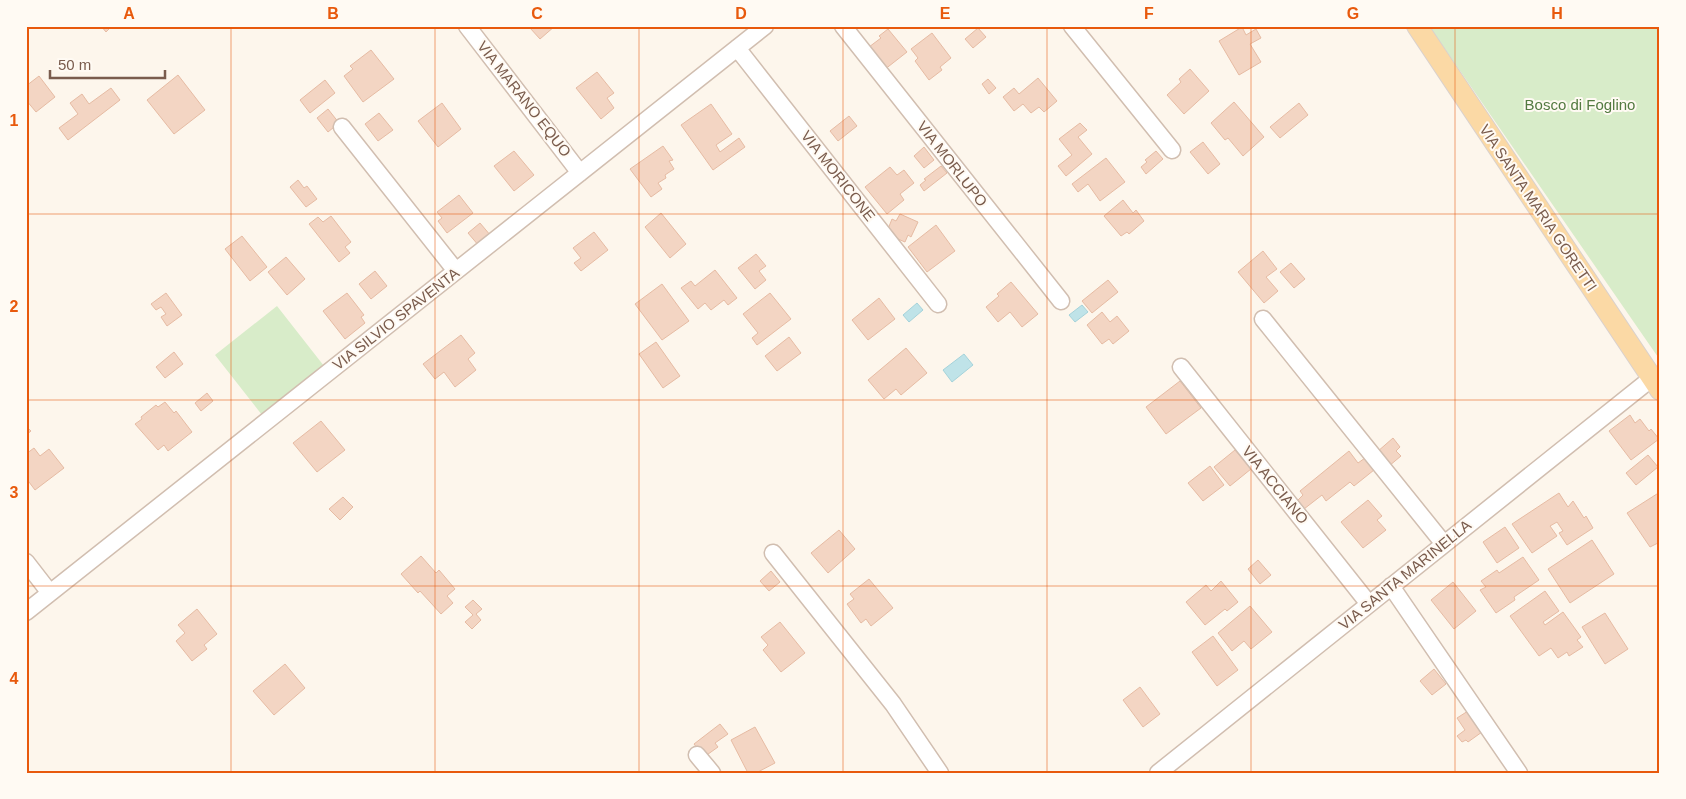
<svg xmlns="http://www.w3.org/2000/svg" width="1686" height="799" font-family="Arial,sans-serif">
<style>
.green{fill:#d8ecc9}
.water{fill:#bfe3e8;stroke:#a5d3da}
.building{fill:#f3d5c3;stroke:#e6bba3}
.lines{fill:none;stroke-linecap:round;stroke-linejoin:round}
.minor-casing{stroke:#d1beb0;stroke-width:19}
.major-casing{stroke:#dad1cd;stroke-width:22}
.minor{stroke:#fff;stroke-width:16}
.major{stroke:#fbd9a5;stroke-width:20}
.grid{fill:none;stroke:#e8590c;stroke-width:1;stroke-opacity:0.55}
.labels{text-anchor:middle;stroke-width:4;stroke-linejoin:round;paint-order:stroke}
.street-label{font-size:15px;fill:#7a5c4d;stroke:#fffaf3}
.park-label{font-size:15px;fill:#537a41;stroke:#fffaf3}
.neatline{fill:none;stroke:#e8590c;stroke-width:2}
.grid-label{font-size:16px;text-anchor:middle;font-weight:bold;fill:#e8590c}
</style>
<rect width="100%" height="100%" fill="#fdf6ec"/>
<path class="green" d="M1429,26H1660V360Z
M277,306L324,366L262,415L215,355Z"/>
<path class="water" d="M917,303L923,310L909,322L903,315Z
M1082,305L1088,312L1075,322L1069,315Z
M964,354L973,365L952,382L943,370Z"/>
<path class="building" d="M101,26H112L106,32Z
M532,26H555L540,39L530,28Z
M1242,27L1246,35L1256,29L1261,38L1250,44L1261,62L1239,75L1219,41Z
M978,28L986,37L973,48L965,39Z
M888,29L907,52L884,70L865,50L881,38L879,36Z
M932,33L951,58L940,67L942,70L929,80L915,61L918,58L911,49Z
M371,50L394,79L363,102L344,76L353,69L350,66Z
M1190,69L1209,91L1184,114L1167,95L1181,82L1179,79Z
M597,72L614,93L607,98L614,108L601,119L576,88Z
M178,75L205,110L174,134L147,100Z
M39,76L55,97L36,112L26,100V86Z
M1038,78L1057,101L1044,112L1039,107L1031,113L1023,104L1014,111L1003,97L1014,88L1019,94Z
M988,79L996,88L989,94L982,84Z
M325,80L335,93L310,113L300,100Z
M111,88L120,100L68,140L59,128L78,114L70,103L82,94L89,104Z
M1234,102L1264,137L1243,156L1228,138L1225,140L1211,123Z
M442,103L461,129L438,147L418,121Z
M1299,103L1308,115L1280,138L1270,127Z
M711,104L732,134L716,145L720,152L739,138L745,147L713,170L681,125Z
M328,109L339,123L328,132L317,118Z
M379,113L393,130L378,141L365,124Z
M849,116L857,126L838,141L830,131Z
M1080,123L1087,130L1078,137L1092,154L1066,176L1058,166L1072,155L1059,139Z
M1203,142L1220,164L1208,174L1190,152Z
M663,146L673,160L669,161L674,169L665,175L666,178L658,183L662,189L651,197L630,169Z
M924,147L934,160L924,168L914,156Z
M514,151L534,175L514,191L494,166Z
M1156,151L1163,159L1146,174L1141,167L1147,162L1145,160Z
M1106,158L1125,182L1100,201L1088,184L1078,192L1072,184Z
M941,166L947,173L924,191L920,185L926,180L924,179Z
M890,167L897,175L904,170L914,183L900,194L904,200L887,214L865,187Z
M298,180L304,188L307,186L317,199L306,207L290,187Z
M459,195L473,213L447,233L438,221L442,218L437,212Z
M1123,200L1133,213L1136,210L1144,221L1129,234L1127,232L1121,236L1104,216Z
M661,213L686,244L670,258L645,227Z
M900,214L918,222L911,237L908,235L905,242L886,234L892,219L896,221Z
M331,216L351,242L345,247L350,253L339,262L309,224L318,217L323,222Z
M480,223L491,236L479,246L468,233Z
M936,225L955,251L927,272L908,247Z
M594,232L608,250L581,271L574,263L581,258L573,248Z
M242,236L267,267L250,281L225,249Z
M1263,251L1277,269L1266,277L1278,291L1264,303L1238,272Z
M756,254L766,266L759,271L766,280L755,289L738,268Z
M286,257L305,279L287,295L268,272Z
M1291,263L1305,279L1294,288L1280,272Z
M715,270L737,298L728,305L724,300L711,310L705,303L698,309L681,288L691,281L695,286Z
M375,271L387,286L371,299L359,284Z
M1108,280L1118,292L1092,313L1082,301Z
M1011,282L1038,314L1022,327L1010,312L998,322L986,307L999,296L997,294Z
M662,284L689,321L662,340L635,304Z
M166,293L182,315L167,326L161,317L166,314L161,307L156,310L151,304Z
M347,293L364,315L361,317L365,323L345,339L323,311Z
M770,293L791,319L757,345L752,338L758,333L743,314Z
M879,298L895,319L868,340L852,320Z
M1102,312L1110,322L1117,316L1129,331L1113,344L1109,339L1102,344L1087,325Z
M461,335L475,353L468,359L476,370L455,387L444,372L435,379L423,364Z
M789,337L801,353L777,371L765,356Z
M656,342L680,376L663,388L639,354Z
M906,348L927,373L901,395L896,389L884,399L868,380Z
M174,352L183,364L165,378L156,367Z
M1180,381L1201,408L1166,434L1146,407Z
M207,393L213,401L201,411L195,403Z
M165,402L174,413L176,411L192,432L168,451L164,445L158,450L135,424L142,419L141,417L156,405L158,407Z
M1630,415L1635,423L1640,419L1649,431L1651,429L1659,439L1631,460L1609,431Z
M321,421L345,450L317,472L293,443Z
M26,426L31,431L26,435Z
M1393,438L1400,447L1396,451L1401,456L1389,466L1377,452Z
M34,448L40,456L49,449L64,468L35,490L26,478V454Z
M1235,450L1251,469L1230,486L1214,467Z
M1349,451L1358,463L1365,458L1374,470L1354,486L1350,482L1326,501L1322,495L1304,509L1297,501L1303,495L1300,491Z
M1648,455L1658,467L1636,485L1626,473Z
M1210,466L1224,485L1203,501L1188,483Z
M1660,492V542L1650,547L1627,513Z
M1559,493L1568,507L1573,501L1584,518L1586,516L1593,528L1567,545L1559,533L1563,531L1557,522L1550,526L1557,536L1532,553L1512,524Z
M343,497L353,507L340,520L329,509Z
M1368,500L1382,516L1377,520L1386,530L1363,548L1341,522Z
M1505,527L1519,548L1497,563L1483,542Z
M839,530L855,549L828,573L811,553Z
M1592,540L1614,574L1570,603L1548,569Z
M421,556L436,573L439,570L455,589L447,596L453,603L441,614L420,591L418,593L401,574Z
M1523,557L1539,580L1514,597L1515,600L1496,613L1480,590L1486,587L1481,581L1497,570L1499,573Z
M1258,560L1271,575L1260,584L1248,569Z
M771,571L780,582L769,591L760,581Z
M869,579L893,608L871,626L866,619L861,623L847,604L854,599L850,594Z
M1221,581L1238,602L1227,611L1225,609L1205,625L1186,602L1206,585L1211,591Z
M1453,582L1476,611L1454,629L1431,600Z
M1545,591L1559,611L1543,622L1545,625L1563,612L1581,637L1577,640L1583,647L1569,656L1567,652L1558,658L1551,648L1539,656L1510,616Z
M473,600L482,609L476,614L481,620L472,629L465,622L473,615L465,607Z
M1250,606L1272,632L1251,649L1244,641L1232,651L1218,633Z
M197,609L217,634L204,645L207,649L192,661L176,641L185,633L178,625Z
M1605,613L1628,649L1605,664L1582,627Z
M780,622L805,653L781,672L763,650L768,645L761,637Z
M1213,636L1238,670L1217,686L1192,652Z
M285,664L305,688L274,715L253,691Z
M1434,669L1446,684L1432,695L1420,681Z
M1140,687L1160,714L1143,727L1123,700Z
M1468,711L1482,732L1468,742L1466,740L1462,742L1457,736L1465,730L1457,718Z
M720,724L728,734L715,743L718,747L704,757L694,744Z
M755,727L775,763L756,773H748L731,740Z"/>
<g class="lines">
<defs>
<path id="minor" d="M467,26L580,173
M843,26L1061,301
M1072,26L1172,150
M737,48L938,304
M342,127L456,271
M1263,319L1444,544
M1181,367L1369,604
M773,553L893,704L940,773
M26,562L50,593
M1391,586L1519,773
M26,612L765,26
M697,755L712,773
M1158,773L1652,378"/>
<path id="major" d="M1417,26L1660,390"/>
</defs>
<use href="#minor" class="minor-casing"/>
<use href="#major" class="major-casing"/>
<use href="#minor" class="minor"/>
<use href="#major" class="major"/>
</g>
<path class="grid" d="M231,26V773M435,26V773M639,26V773M843,26V773M1047,26V773M1251,26V773M1455,26V773M26,214H1660M26,400H1660M26,586H1660"/>
<g class="labels">
<g class="street-label">
<text transform="translate(524 99) rotate(52)" y="5">VIA MARANO EQUO</text>
<text transform="translate(952 164) rotate(52)" y="5">VIA MORLUPO</text>
<text transform="translate(838 176) rotate(52)" y="5">VIA MORICONE</text>
<text transform="translate(1538 208) rotate(56)" y="5">VIA SANTA MARIA GORETTI</text>
<text transform="translate(396 319) rotate(-38)" y="5">VIA SILVIO SPAVENTA</text>
<text transform="translate(1275 485) rotate(51)" y="5">VIA ACCIANO</text>
<text transform="translate(1405 575) rotate(-39)" y="5">VIA SANTA MARINELLA</text>
</g>
<g class="park-label">
<text x="1580" y="110">Bosco di Foglino</text>
</g>
</g>
<rect width="1686" height="799" fill="none" stroke="#fffaf3" stroke-width="55"/>
<path d="M50 70v8h115v-8" fill="none" stroke="#7a5c4d" stroke-width="2.5"/>
<text x="58" y="70" font-size="15" fill="#7a5c4d" stroke="#fffaf3" stroke-width="4" paint-order="stroke">50 m</text>
<rect x="28" y="28" width="1630" height="744" class="neatline"/>
<g class="grid-label">
<text x="129" y="19">A</text>
<text x="333" y="19">B</text>
<text x="537" y="19">C</text>
<text x="741" y="19">D</text>
<text x="945" y="19">E</text>
<text x="1149" y="19">F</text>
<text x="1353" y="19">G</text>
<text x="1557" y="19">H</text>
<text x="14" y="126">1</text>
<text x="14" y="312">2</text>
<text x="14" y="498">3</text>
<text x="14" y="684">4</text>
</g>
</svg>
